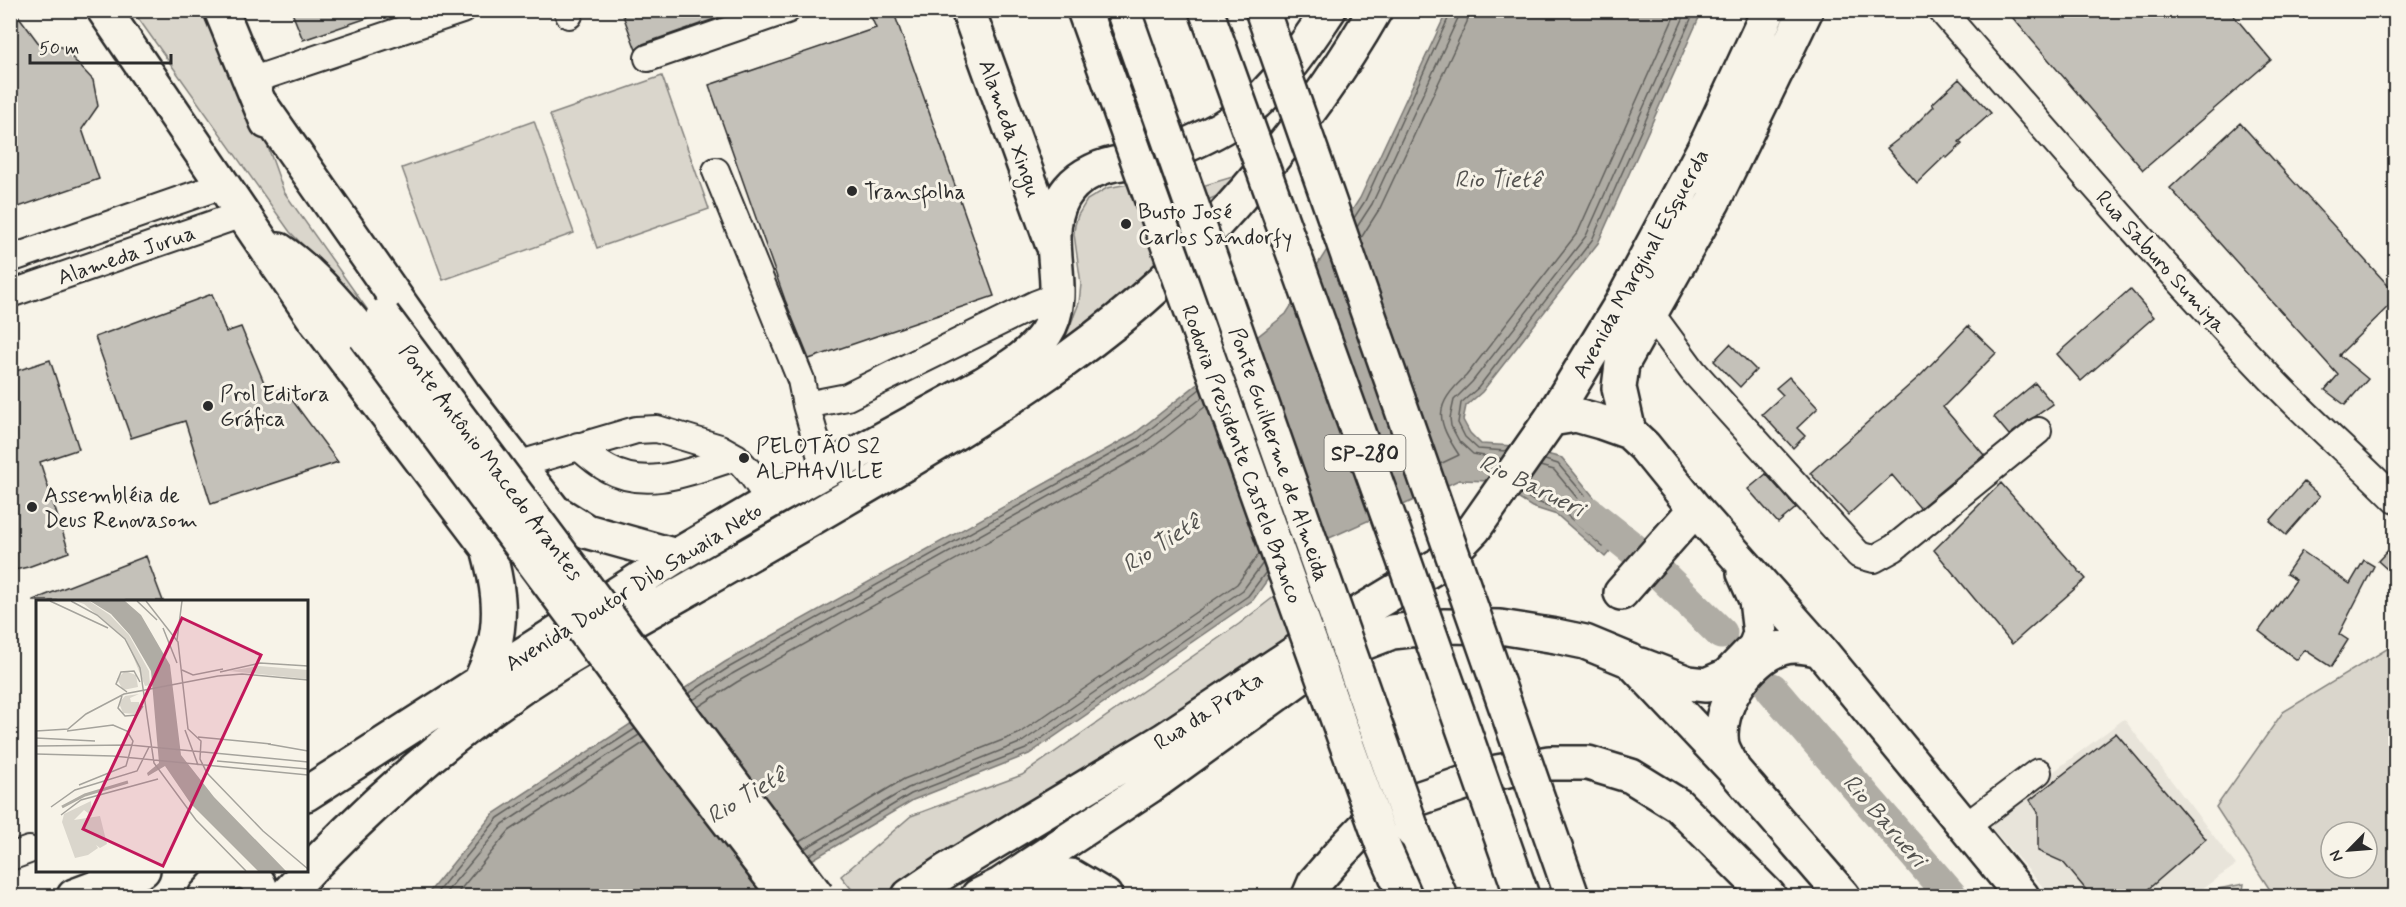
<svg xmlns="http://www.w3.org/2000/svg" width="2406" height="907" font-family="Mynerve,sans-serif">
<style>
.built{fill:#e8e4da}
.green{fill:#dad6cc;stroke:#82807c;stroke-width:1.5;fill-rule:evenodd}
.water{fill:#afaca4;stroke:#7a7874;stroke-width:1.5}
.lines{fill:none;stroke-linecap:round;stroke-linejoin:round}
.shore{stroke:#605f5b;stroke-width:1.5}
.river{stroke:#afaca4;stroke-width:33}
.building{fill:#c4c1b9;stroke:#2b2b2b;stroke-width:1.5}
.minor-casing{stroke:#2b2b2b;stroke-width:30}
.major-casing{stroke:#2b2b2b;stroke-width:38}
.highway-casing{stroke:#2b2b2b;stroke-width:38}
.minor{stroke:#f7f3e8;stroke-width:26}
.major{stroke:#f7f3e8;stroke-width:33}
.highway{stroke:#f7f3e8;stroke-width:33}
.major-bridge-casing{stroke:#2b2b2b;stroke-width:38;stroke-linecap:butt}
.highway-bridge-casing{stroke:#2b2b2b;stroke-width:38;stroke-linecap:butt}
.major-bridge{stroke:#f7f3e8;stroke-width:33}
.highway-bridge{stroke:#f7f3e8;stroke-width:33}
.poi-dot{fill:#2b2b2b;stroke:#f7f3e8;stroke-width:2}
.labels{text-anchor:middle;stroke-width:6;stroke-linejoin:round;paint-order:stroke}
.shield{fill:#f7f3e8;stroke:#686764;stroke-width:1.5}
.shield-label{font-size:21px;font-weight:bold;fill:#2b2b2b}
.street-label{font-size:22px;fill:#2b2b2b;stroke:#f7f3e8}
.poi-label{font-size:22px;fill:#2b2b2b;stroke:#f7f3e8;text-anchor:start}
.water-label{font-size:24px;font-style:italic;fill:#53524f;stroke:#f7f3e8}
.inset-river{fill:none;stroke:#afaca4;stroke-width:3}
.inset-road{fill:none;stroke:#a5a39c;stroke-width:1.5}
.view{fill:#c2185b;fill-opacity:0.15;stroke:#c2185b;stroke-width:3}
.inset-edge{fill:none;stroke:#2b2b2b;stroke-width:3}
</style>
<rect width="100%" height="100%" fill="#f7f3e8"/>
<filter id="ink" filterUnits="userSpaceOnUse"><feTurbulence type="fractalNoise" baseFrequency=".0167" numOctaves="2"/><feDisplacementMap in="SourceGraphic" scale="12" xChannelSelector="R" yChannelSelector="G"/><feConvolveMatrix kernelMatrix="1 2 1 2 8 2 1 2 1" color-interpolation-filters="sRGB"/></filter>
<g filter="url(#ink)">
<path class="built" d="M2124,719L2236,865L2192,896H2051L1986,822Z"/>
<path class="green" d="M133,11H211L264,136L284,192L369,312L290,232Z
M662,76L709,209L597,248L550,115Z
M534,121L574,233L443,280L402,168Z
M1246,173L1239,186L1208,200L1169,227L1163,256L1152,273L1070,340L1066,336L1079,303L1081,284L1074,234L1075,225L1078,215L1087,200L1107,188L1134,183L1162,198Z
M1302,575L1319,627L910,896H857L841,876L911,816L1022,775L1239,624Z
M2395,644V896H2274L2216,807L2283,712ZM2331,832H2367V868H2331Z
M2244,884L2242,896H2206L2218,889Z"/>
<path class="water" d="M1447,11H1702L1598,243L1482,392L1466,406L1463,420L1470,433L1481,444L1515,446L1562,458L1601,506L1631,527L1605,557L1557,515L1532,507L1490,481L1459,480L1307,548L1273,572L1253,600L1029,754L913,800L751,896H426L493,814L725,662L1134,434L1286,314L1360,198Z"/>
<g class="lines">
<path class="shore" d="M1354,218L1365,201L1452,10
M1357,227L1372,204L1458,18L1460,10
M1361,238L1380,208L1467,22L1469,10
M1506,451L1478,449L1465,437L1458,423L1461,403L1478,388L1592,240L1695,10
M1501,459L1473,454L1459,441L1451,426L1450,418L1454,400L1472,382L1586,236L1687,10
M1440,464L1459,455C1436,420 1433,406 1466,376L1578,232L1677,10
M1525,487L1537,494L1565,504L1602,536L1609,532V528L1592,516L1554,470L1540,466
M1521,493L1534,501L1561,510L1603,547L1620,531V527L1597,510L1558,464L1545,460
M688,694L728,668L1138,439L1200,389
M693,700L732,674L1141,445L1203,397
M698,707L737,682L1146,453L1206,406
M799,842L904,779L1018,734L1237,584L1259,554
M804,849L908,788L1022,742L1243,590L1263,563
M809,855L911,794L1026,749L1248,596L1266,572
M434,896L498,818L635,729
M443,896L503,824L639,735
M455,896L509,831L645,742"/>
<path class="river" d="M1587,512L1642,556L1721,633
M1772,689L1951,896"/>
</g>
<path class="building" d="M10,10H14L40,45L62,47L93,80L98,106L82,129L99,179L10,210Z
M291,10H381L382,13L303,40Z
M621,10H740L643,44L636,50Z
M868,10H893L994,296L809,359L785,300L709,85L876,28Z
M2006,10H2229L2271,60L2143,170Z
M1959,79L1991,113L1959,142L1962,144L1947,158L1945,156L1917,183L1887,148L1910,130L1934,106L1932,104Z
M2240,123L2396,294V299L2339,355L2368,379L2345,405L2325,390L2338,375L2170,188Z
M2130,289L2154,317L2081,381L2057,354Z
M212,294L226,332L241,327L268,392L284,389L338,462L211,504L185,421L131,438L95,337Z
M1968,326L1996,353L1943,407L1984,455L1920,508L1892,475L1848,515L1810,473L1921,375Z
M1730,344L1756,370L1740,387L1714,361Z
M50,360L79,449L40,462L69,552L28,567L10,571V373Z
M1789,377L1818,408L1797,428L1805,436L1793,448L1762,414L1783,395L1776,388Z
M2035,383L2053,404L2009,435L1994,417Z
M1766,474L1796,508L1778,523L1748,489Z
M2304,482L2320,496L2286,535L2270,521Z
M2001,483L2086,579L2012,644L1934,550Z
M2396,542V577L2378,561Z
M2302,551L2350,584L2364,560L2374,566L2339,634L2348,640L2331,667L2305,650L2297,660L2259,631L2296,580L2286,574Z
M146,556L163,601H33V600Z
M2116,733L2206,839L2139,897H2092L2063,862L2038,851V812L2030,800Z"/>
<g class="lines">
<defs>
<path id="minor" d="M567,10L569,15
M1941,10C2052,137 2161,265 2278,386C2316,425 2357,461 2396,500
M648,58L787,10
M250,81L462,10
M716,171L801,380L806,405L847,397L1036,304L1057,296
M10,259L223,185
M10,294L242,214
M1651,314L1693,371L1859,555L1874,559L1894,548L2038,431
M806,405L825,471
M578,446C587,454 597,463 608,469C649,492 695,469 736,457
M517,465L636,430L657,429L720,448L736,457L752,475L770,501
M1965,827L2038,772
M10,857L29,850"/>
<path id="major" d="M104,10L315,320L488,548C497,581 503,613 494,647C491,659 484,671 480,683
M221,10L267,122
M968,10L1052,243
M259,102L464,395L554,511L586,531L676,556
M1140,163C1147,169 1156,174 1162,181C1178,198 1182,234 1184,257
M279,250C313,273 338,305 365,336
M1551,419L1576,415L1601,422L1629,432L1644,446L1695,509L1820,650L2022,896
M1629,432L1619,388L1622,364L1713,202L1806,10
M1621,593L1695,509
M1641,665L1688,683L1706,685L1727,676L1755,647L1760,634L1756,600L1744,573
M1732,766C1729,760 1724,752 1722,745C1715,709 1748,658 1782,648C1795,644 1808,647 1820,650
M306,794L676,556L770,501L983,384C1005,370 1031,356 1046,333C1075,289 1034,231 1069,189C1081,174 1103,165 1121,163C1127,162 1133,164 1139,163C1155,161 1208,136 1223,127C1270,100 1299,54 1329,10
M1010,883L1040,876H1071L1105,896
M74,896L143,870
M205,896C211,890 218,881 225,876C244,864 261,877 262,896
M285,896C363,810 457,727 556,665C596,640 638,618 680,594C773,541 866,488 957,432C1029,387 1102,338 1164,280C1176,268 1186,255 1198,243C1266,172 1326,96 1375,10
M909,896L946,871L1164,740L1311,642L1440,564L1474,529L1551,419L1621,304L1708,141L1769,10
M978,896L1000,885L1150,786L1316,666L1340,652L1392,632L1445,626L1500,627L1556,636L1585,642L1631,661L1733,769L1843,896
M1309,896L1315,882L1342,851L1366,826L1414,800L1497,772L1549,763H1588L1631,776L1678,805L1769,896"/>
<path id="highway" d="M1413,832L1440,896"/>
</defs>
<use href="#minor" class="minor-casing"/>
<use href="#major" class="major-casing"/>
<use href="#highway" class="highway-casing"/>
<use href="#minor" class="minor"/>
<use href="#major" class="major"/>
<use href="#highway" class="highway"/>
<defs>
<path id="major-bridge" d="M383,316L817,896
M365,336L680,759L786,896"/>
<path id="highway-bridge" d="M1084,10L1383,846L1405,896
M1123,10L1413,832
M1206,10L1405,563L1522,896
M1262,10L1572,896"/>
</defs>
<use href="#major-bridge" class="major-bridge-casing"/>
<use href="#highway-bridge" class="highway-bridge-casing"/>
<use href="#major-bridge" class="major-bridge"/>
<use href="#highway-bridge" class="highway-bridge"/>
</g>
</g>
<g class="poi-dot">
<circle cx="852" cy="191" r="6"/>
<circle cx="1126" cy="224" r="6"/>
<circle cx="208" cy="406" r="6"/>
<circle cx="744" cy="458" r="6"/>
<circle cx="32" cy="507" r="6"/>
</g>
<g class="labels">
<rect class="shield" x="1324.5" y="435" width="81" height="36" rx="4.5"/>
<g class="shield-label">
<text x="1365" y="460">SP-280</text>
</g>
<g class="street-label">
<text transform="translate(1011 128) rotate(70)" y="8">Alameda Xingu</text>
<text transform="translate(126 254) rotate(-19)" y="8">Alameda Jurua</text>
<text transform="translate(2162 261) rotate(48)" y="8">Rua Saburo Sumiya</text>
<text transform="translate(1640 263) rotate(-61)" y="8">Avenida Marginal Esquerda</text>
<text transform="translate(1243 454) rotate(70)" y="8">Rodovia Presidente Castelo Branco</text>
<text transform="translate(1280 454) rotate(71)" y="8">Ponte Guilherme de Almeida</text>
<text transform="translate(492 462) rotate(53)" y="8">Ponte Antônio Macedo Arantes</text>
<text transform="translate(633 586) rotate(-32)" y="8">Avenida Doutor Dib Sauaia Neto</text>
<text transform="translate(1208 710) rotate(-33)" y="8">Rua da Prata</text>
</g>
<g class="poi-label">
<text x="864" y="199">Transfolha</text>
<text x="1138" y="219">Busto José<tspan x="1138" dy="25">Carlos Sandorfy</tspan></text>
<text x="220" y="401">Prol Editora<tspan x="220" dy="25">Gráfica</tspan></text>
<text x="756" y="453">PELOTÃO S2<tspan x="756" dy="25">ALPHAVILLE</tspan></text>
<text x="44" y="502">Assembléia de<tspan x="44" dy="25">Deus Renovasom</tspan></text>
</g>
<g class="water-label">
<text x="1498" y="187">Rio Tietê</text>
<text transform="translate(1532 485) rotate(26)" y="8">Rio Barueri</text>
<text transform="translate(1161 543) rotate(-33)" y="8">Rio Tietê</text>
<text transform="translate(746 795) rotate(-31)" y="8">Rio Tietê</text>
<text transform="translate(1885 820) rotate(49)" y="8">Rio Barueri</text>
</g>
</g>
<g transform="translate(36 600)">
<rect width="272" height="272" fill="#f7f3e8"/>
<path d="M39,1H53L74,15L93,35L113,71L114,85L109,86L90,39L48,4ZM223,66L272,70L271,79L193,71ZM89,71L100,75L102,87L87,90L81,79ZM103,94L94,98L95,102H103L104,109L99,114L87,113L83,103L89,96ZM55,201L56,216L48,210L38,220L64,216L71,244L64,248L60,245L62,248L52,255L39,258L26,222L28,214Z" fill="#dad6cc"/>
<path d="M54,1H89L105,15L134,65L145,155L178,197L250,271H222L155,204L129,166L112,176L111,173L123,163L115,71L94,35L75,14Z" fill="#afaca4"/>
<path class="inset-river" d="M26,207L49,195L92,182"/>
<path class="inset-road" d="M14,1L72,28M35,1L61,15L89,39L104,68L118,163L160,220L210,271M101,1L121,20M110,1L142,42L152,129L165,141L164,159L171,173L227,231L272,269M127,28L141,63M141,40L146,1M146,70L157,75L187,69M184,72L224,63L272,66M91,92L80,84L85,72L98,71L104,82M86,96L82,108L89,116L101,115L107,106M149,130L162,165M0,131L32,129L50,114L88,94L182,76L206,74L272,80M31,131L77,125L91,131L97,141L90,166L43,185M162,137L235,144M0,138L59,141M232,144L272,151M0,146L94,145L272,162M0,154L77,156L272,175M181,161L272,169M15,207L39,190L101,171L113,147M25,215L45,200L122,179"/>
<path class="view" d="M146,18L225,55L127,266L47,229Z"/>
<rect width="272" height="272" class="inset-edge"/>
</g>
<rect width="2406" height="907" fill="none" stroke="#f7f3e8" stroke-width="36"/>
<rect x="18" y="18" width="2370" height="871" fill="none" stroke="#2b2b2b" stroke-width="2" filter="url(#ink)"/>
<g transform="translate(2349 850) rotate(245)"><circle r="28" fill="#f7f3e8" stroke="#a5a39c" stroke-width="1.5"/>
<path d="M0-4.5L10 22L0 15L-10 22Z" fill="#2b2b2b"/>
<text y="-9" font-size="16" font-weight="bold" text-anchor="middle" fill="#2b2b2b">N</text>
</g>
<path d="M30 54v9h141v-9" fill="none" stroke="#2b2b2b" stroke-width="3"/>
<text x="39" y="54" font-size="18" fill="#2b2b2b" stroke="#f7f3e8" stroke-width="4.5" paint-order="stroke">50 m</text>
</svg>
